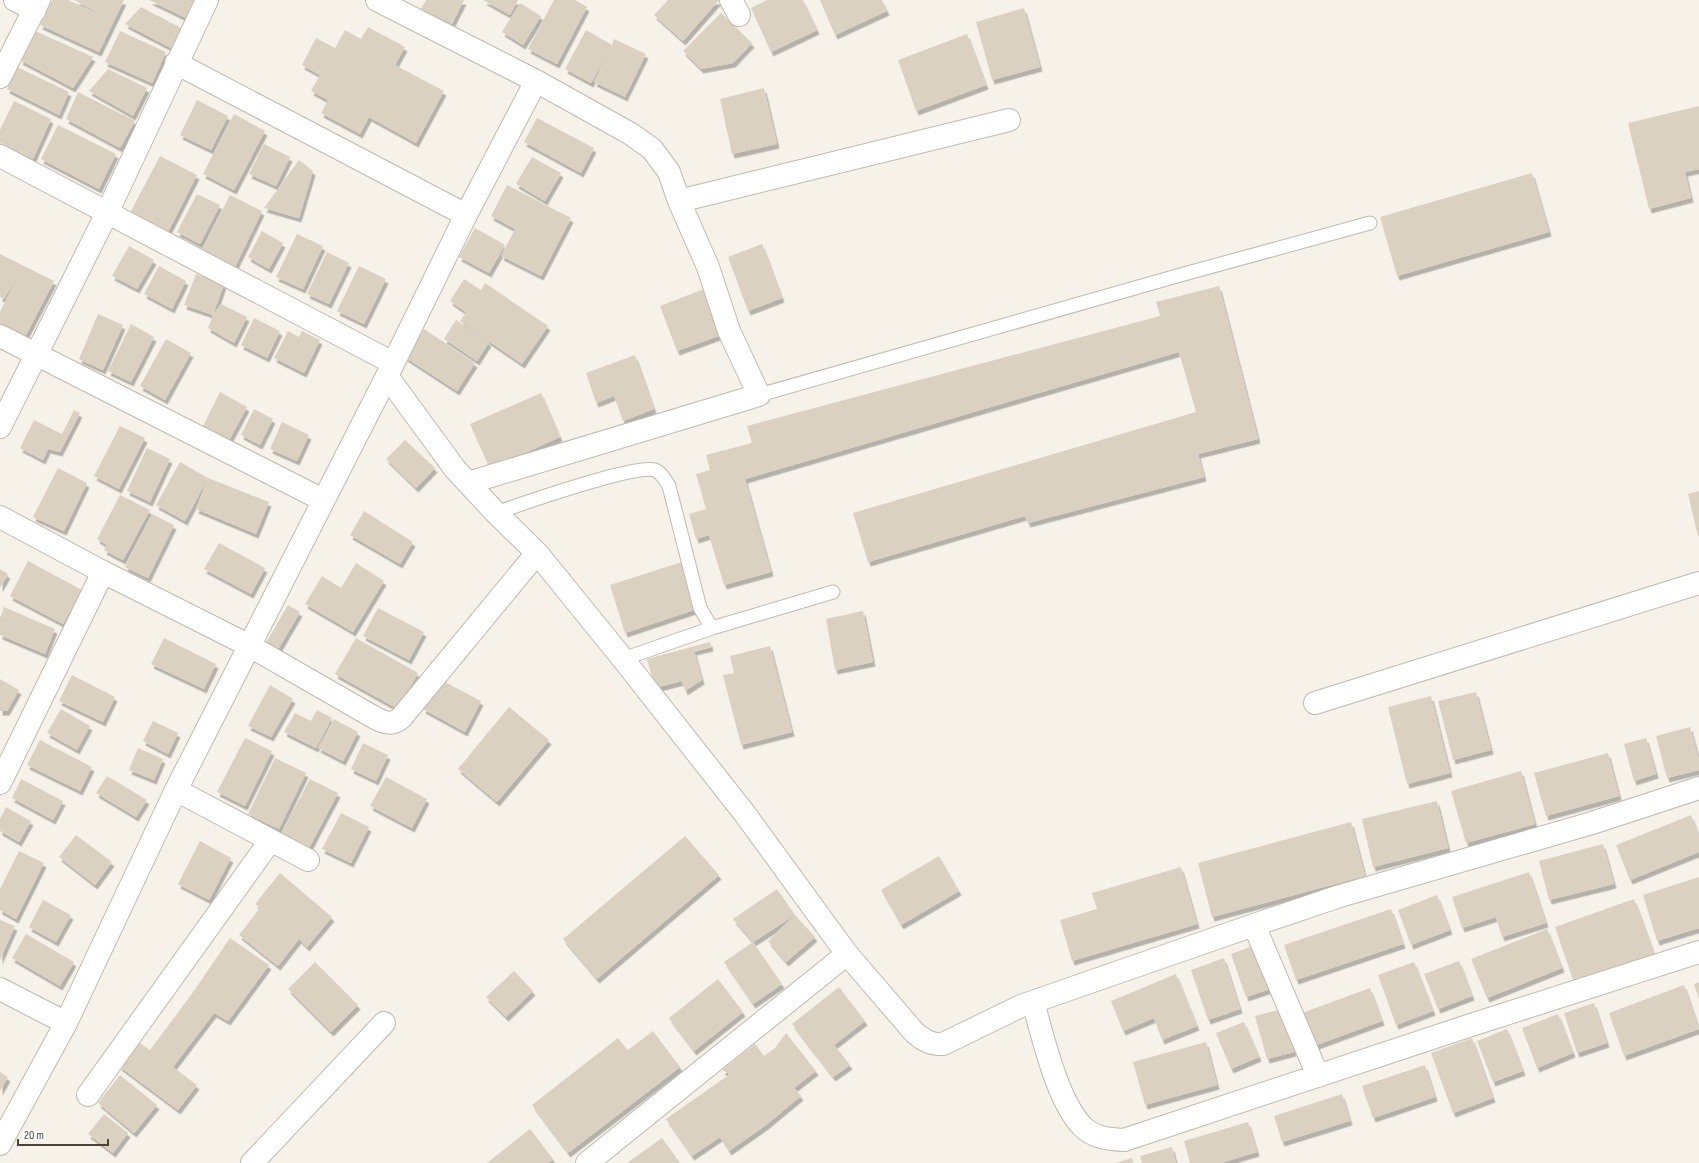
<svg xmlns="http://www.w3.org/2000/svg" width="1699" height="1163" font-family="'Sofia Sans Condensed',sans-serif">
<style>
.building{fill:#dbd1c0;filter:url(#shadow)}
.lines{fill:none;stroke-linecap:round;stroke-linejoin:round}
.service-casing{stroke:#c2baab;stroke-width:15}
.minor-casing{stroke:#c2baab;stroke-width:24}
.service{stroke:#fff;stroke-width:13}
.minor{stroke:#fff;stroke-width:22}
</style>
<defs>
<filter id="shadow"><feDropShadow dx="2.5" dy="4.5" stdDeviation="0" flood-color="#0004"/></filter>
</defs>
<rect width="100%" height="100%" fill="#f6f2e9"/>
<path class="building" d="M52,0H68L108,18L74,0H124L99,52L40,25Z
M149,0H197L188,19Z
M426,0H464L452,24L421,9Z
M483,0H518L510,15Z
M554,0H575L587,7L557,64L528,49Z
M668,0H719L683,41L654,15Z
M767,0H803L817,30L771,52L751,8Z
M820,0H882L887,11L835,35Z
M520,3L541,16L523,45L502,32Z
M141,7L183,29L173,49L125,24Z
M1024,8L1040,67L992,80L976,22Z
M721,13L752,43L733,63L701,69L683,51Z
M368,27L405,47L395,65L444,91L416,143L369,117L360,134L321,113L328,100L311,91L320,75L302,65L316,38L335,48L345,30L361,39Z
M33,30L93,57L73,88L20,60Z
M586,30L612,45L614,39L646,54L625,97L594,82L609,50L591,83L565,69Z
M120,31L166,52L152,83L105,62Z
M967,34L986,85L916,111L898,60Z
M17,67L69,92L59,115L7,89Z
M108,69L147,88L133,116L89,91Z
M764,88L777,144L732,154L720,99Z
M78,92L135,121L120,148L66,119Z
M197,100L228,116L211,150L180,135Z
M14,101L51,119L33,159L0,143V130Z
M1699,106V169L1685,172L1691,198L1649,209L1628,123Z
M234,114L265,131L234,190L203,174Z
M537,118L594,148L581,173L524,142Z
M58,125L116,154L99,189L41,159Z
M264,144L290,157L276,186L249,174Z
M160,156L197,175L168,232L130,213Z
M532,157L561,173L545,201L516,184Z
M299,160L313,171L299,218L264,208Z
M1532,173L1549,232L1397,276L1380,217Z
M507,185L571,218L541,276L501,256L515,229L491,216Z
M197,194L220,205L200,244L177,232Z
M230,195L262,211L235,267L202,250Z
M475,228L505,245L489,273L459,257Z
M262,231L283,243L269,269L248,257Z
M297,234L323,246L303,289L276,277Z
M762,244L782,298L748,311L728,257Z
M129,246L154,260L137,289L112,276Z
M327,252L349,263L329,304L307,294Z
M0,254L54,281L25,337L0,324V312L19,274L4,299L0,297Z
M159,266L186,281L172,309L144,294Z
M359,266L386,279L364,324L337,311Z
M196,274L224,284L213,315L221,304L247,317L234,343L208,328L213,315L184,305Z
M464,279L481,290L485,283L548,326L522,364L460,321L466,312L450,301Z
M1219,286L1258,439L1198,454L1204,477L1028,523L1025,516L868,562L853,513L1196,412L1179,352L745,479L771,572L724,585L709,535L696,539L689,514L706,509L696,474L710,470L706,455L752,443L747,426L1160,316L1156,302Z
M704,289L721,335L677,351L660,306Z
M98,314L123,325L103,370L79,359Z
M254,318L280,331L267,358L241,345Z
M456,320L489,342L477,361L444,339Z
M131,324L154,337L131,382L108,371Z
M424,329L475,363L457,391L405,357Z
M288,331L299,337L302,331L320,340L304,373L274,358Z
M166,339L191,353L165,400L140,386Z
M635,355L654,409L623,421L614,396L596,403L586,373Z
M220,392L247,407L226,446L200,432Z
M541,393L560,437L490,469L470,424Z
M254,409L273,419L260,445L241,435Z
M74,410L80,413L60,452L48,449L43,460L20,448L34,420L62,434Z
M282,422L309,435L297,461L270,449Z
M120,426L145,438L119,489L94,476Z
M405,440L435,468L416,488L386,459Z
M147,448L170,459L150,502L127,491Z
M180,462L208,478L269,502L256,534L196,509L208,478L185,521L156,505Z
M58,468L87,483L64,531L33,517Z
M1699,491V536H1698L1688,494Z
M120,495L150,510L123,560L104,550L107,545L97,539Z
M364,511L413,542L400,564L350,535Z
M152,514L174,525L148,578L125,567Z
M219,543L265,568L251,594L204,569Z
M28,561L82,590L63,624L10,596Z
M685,561L700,608L625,633L610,585Z
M356,563L384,581L353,632L305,604L322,576L341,588Z
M0,569L8,574L0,588Z
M288,605L300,612L276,653L264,646Z
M4,607L55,629L45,654L0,635V618Z
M378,608L424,632L409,660L363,636Z
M863,611L873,662L835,670L826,619Z
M164,638L216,664L204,689L151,664Z
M356,638L418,673L398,709L335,674Z
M710,642L711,647L694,651L702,680L685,691L682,681L655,688L647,659Z
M770,646L792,732L741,745L723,675L734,673L730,656Z
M72,675L115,697L103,722L59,701Z
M0,679L19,690L7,711H0Z
M439,679L481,701L465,732L423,709Z
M270,685L293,699L271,737L248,726Z
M1476,692L1491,750L1453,760L1438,701Z
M1431,696L1450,773L1407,784L1388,707Z
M509,707L549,740L497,802L458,769Z
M61,709L90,726L77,750L47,733Z
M317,710L332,718L316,748L284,732L295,713L311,721Z
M334,719L358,732L343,761L318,748Z
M153,721L178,733L168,754L143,741Z
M1690,727L1699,760V770L1667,778L1656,736Z
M245,738L272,751L245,806L217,792Z
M1646,738L1656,774L1634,781L1624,744Z
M40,740L92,767L80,791L27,765Z
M363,743L388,755L376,781L351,769Z
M138,748L163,759L154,780L129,770Z
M1608,753L1619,796L1546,816L1534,773Z
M275,758L306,773L279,829L248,814Z
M1521,771L1535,824L1466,843L1451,791Z
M107,776L147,800L136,817L96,793Z
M386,777L427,799L412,828L370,806Z
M21,779L63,801L53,820L12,798Z
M310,779L338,793L309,848L281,834Z
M1437,801L1448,848L1373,867L1362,819Z
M6,807L31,821L19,842L0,831V819Z
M341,813L369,827L351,863L322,849Z
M1691,815L1699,836V852L1630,880L1616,845Z
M1351,822L1365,876L1212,917L1198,863Z
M76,835L112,862L95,885L59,857Z
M685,836L719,875L597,979L563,939Z
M200,841L231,858L209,900L178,884Z
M1603,844L1614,884L1549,900L1539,861Z
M19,851L44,863L16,919L0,910V889Z
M939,856L959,891L901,925L881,890Z
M1181,867L1197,924L1072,961L1060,920L1097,909L1092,893Z
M1529,872L1546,923L1502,937L1496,917L1462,928L1452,897Z
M280,873L332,917L307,947L299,939L278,966L239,935L260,908L255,904Z
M1699,877V928L1657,941L1643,895Z
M777,889L795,915L815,937L786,962L768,941L795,915L753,942L733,919Z
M1437,895L1450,930L1411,945L1398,910Z
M1634,899L1654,954L1574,983L1555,927Z
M43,900L71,915L56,942L29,927Z
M1391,909L1403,944L1296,980L1284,945Z
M0,920L15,926L0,960Z
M1547,929L1562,968L1487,998L1471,959Z
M26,934L74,962L60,986L12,958Z
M230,938L269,965L228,1021L214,1013L173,1067L197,1085L178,1110L119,1066L137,1041L150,1050L191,995Z
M753,942L782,984L753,1004L724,962Z
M1258,944L1273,988L1246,997L1231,954Z
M1224,958L1240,1009L1208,1020L1191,970Z
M1459,961L1472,996L1438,1009L1424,974Z
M315,962L358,1005L331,1032L288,989Z
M1414,962L1433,1011L1396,1025L1378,975Z
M514,971L533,991L506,1017L486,997Z
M1176,974L1197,1026L1162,1040L1154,1018L1123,1031L1111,1001Z
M718,979L743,1012L694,1051L669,1018Z
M1699,982V999L1694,984Z
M1684,985L1699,1029L1624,1056L1609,1013Z
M839,987L865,1021L834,1045L850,1065L833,1077L792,1024Z
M1370,988L1382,1021L1314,1046L1302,1013Z
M1594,1003L1607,1043L1577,1053L1564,1013Z
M1282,1009L1294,1052L1267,1059L1255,1016Z
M1558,1014L1573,1053L1537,1068L1522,1028Z
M1244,1022L1259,1057L1231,1069L1216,1033Z
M1507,1029L1523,1071L1493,1082L1477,1041Z
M653,1031L680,1067L568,1153L532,1105L618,1038L630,1053L628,1050Z
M786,1033L816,1071L794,1088L801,1096L766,1125L729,1151L720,1137L692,1156L666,1119L730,1074L722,1070L755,1044L764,1056L775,1048Z
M1472,1038L1493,1098L1453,1113L1431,1053Z
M1206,1042L1217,1085L1145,1105L1133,1062Z
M1425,1065L1435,1097L1373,1118L1362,1086Z
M0,1072L8,1077L0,1091Z
M120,1075L157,1105L134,1133L98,1103Z
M1342,1094L1350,1121L1282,1142L1274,1116Z
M104,1114L128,1133L113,1153L88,1134Z
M1248,1122L1257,1152L1221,1163H1190L1184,1141Z
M530,1129L553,1159L548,1163H487Z
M662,1138L680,1163H627Z
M1172,1147L1176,1163H1142L1140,1156Z
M1132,1158L1133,1163H1116Z"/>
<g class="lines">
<defs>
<path id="service" d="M759,395L1184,274L1370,223
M496,513C521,504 635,464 655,470C662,473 665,480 669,486L700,608L712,628
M623,659L712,628L833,592"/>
<path id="minor" d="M15,0L35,10
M377,0L536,81L631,134L652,149L669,172L679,201L708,267L729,331L759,395L468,483
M731,0L739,15
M176,63L466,215
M0,77L39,0
M0,156L393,363
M679,201L1009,120
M0,336L323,500
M387,376L455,469L496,513L537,553L623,659L745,814L847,954L914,1032C923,1040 931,1045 943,1044L1021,1006L1254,925L1340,896L1592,823L1699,788
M0,427L107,213L207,0
M0,517L103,572L248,645L377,719C386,723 393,725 401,718L537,553
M1315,703L1699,583
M0,783L103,572
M176,790L308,860
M1254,925L1318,1076
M0,989L66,1023
M1033,1002C1043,1037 1057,1100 1082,1126C1093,1138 1109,1139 1124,1140L1468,1026L1699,952
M88,1095L270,841
M0,1144L66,1023L176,790L387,376L466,215L536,81
M252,1163L384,1023
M587,1163L847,954"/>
</defs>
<use href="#service" class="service-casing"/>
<use href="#minor" class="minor-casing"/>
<use href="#service" class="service"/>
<use href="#minor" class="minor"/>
</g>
<path d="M18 1139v6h90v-6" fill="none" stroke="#4a4336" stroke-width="2"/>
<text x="24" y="1139" font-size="12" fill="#4a4336" stroke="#ffffff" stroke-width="3" paint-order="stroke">20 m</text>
</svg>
